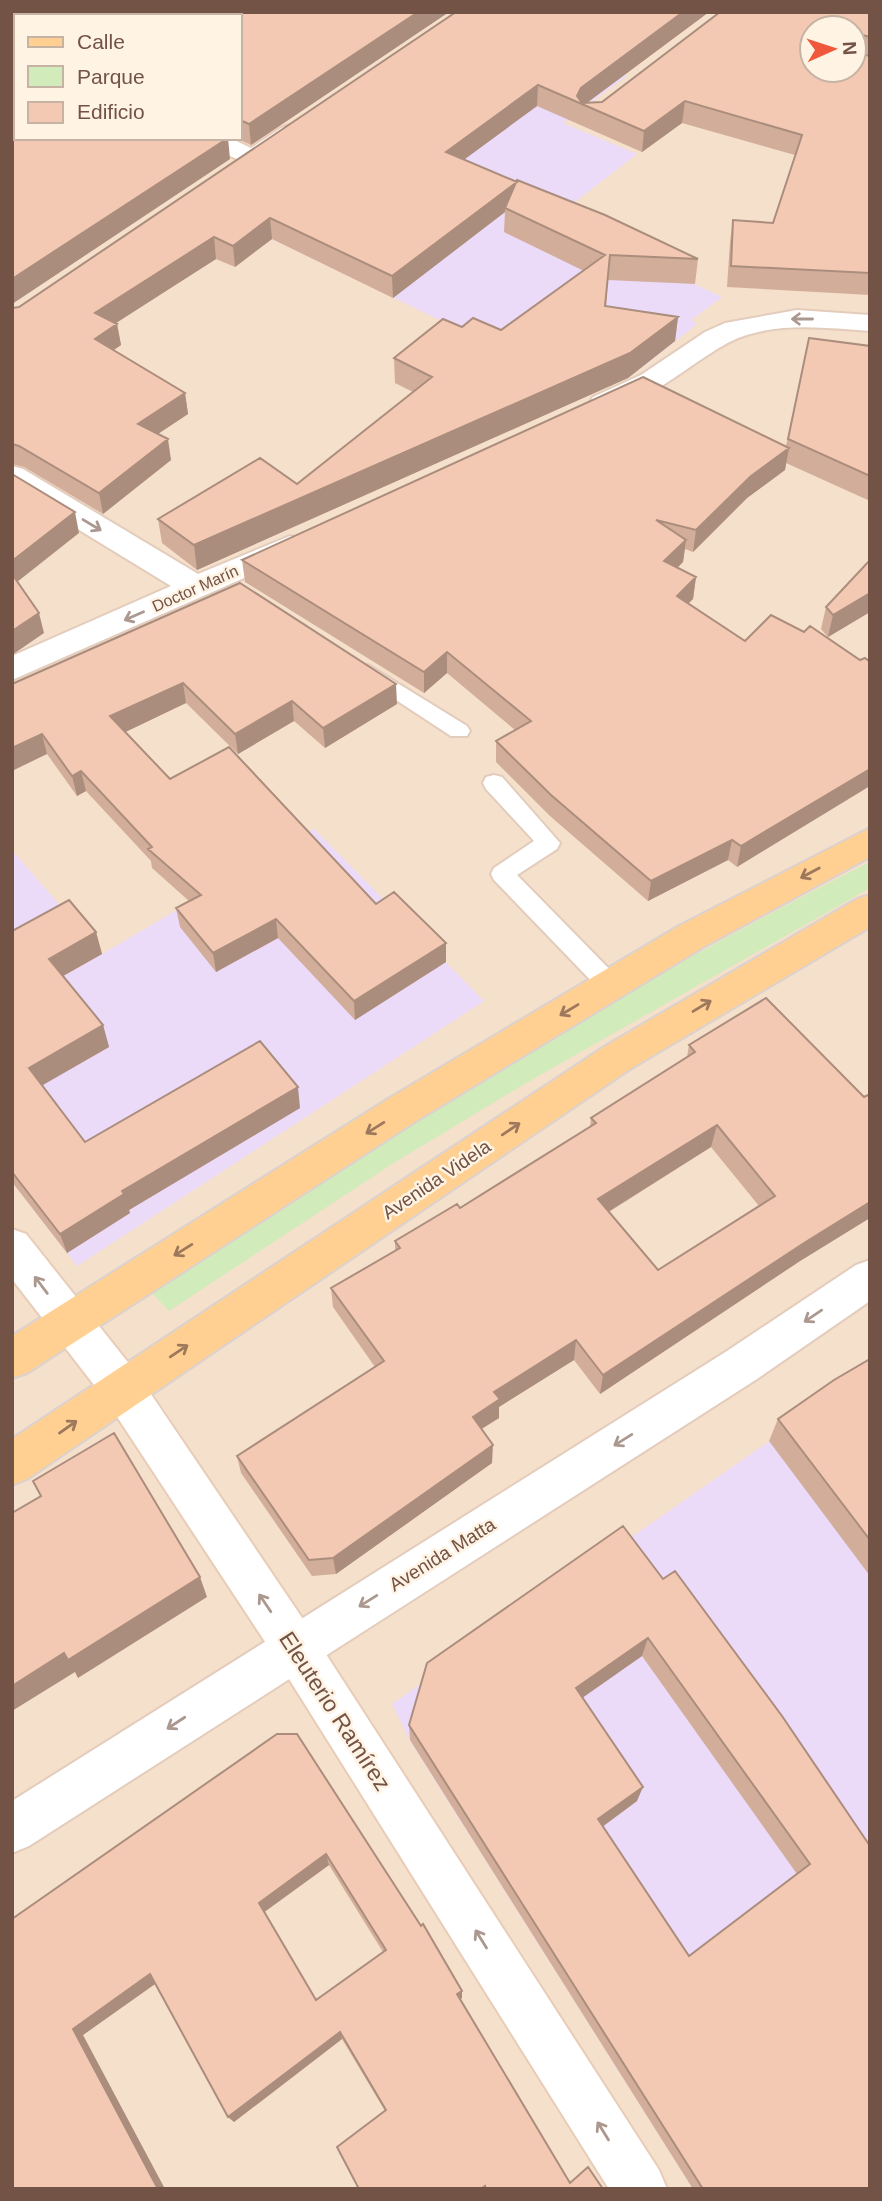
<svg xmlns="http://www.w3.org/2000/svg" width="882" height="2201" font-family="Helvetica,sans-serif">
<style>
.residential{fill:#f5e0cb;fill-rule:evenodd}
.education{fill:#ecdaf9}
.green{fill:#d1ebbb}
.lines{fill:none;stroke-linecap:round;stroke-linejoin:round}
.lane-casing{stroke:#e3ccbc;stroke-width:4}
.street-casing{stroke:#e3ccbc;stroke-width:4}
.secondary-casing{stroke:#e8ccb8;stroke-width:4}
.primary-casing{stroke:#dbd2cf;stroke-width:4}
.lane{fill:#fff;fill-rule:evenodd}
.street{fill:#fff;fill-rule:evenodd}
.secondary{fill:#fff;fill-rule:evenodd}
.primary{fill:#ffd092;fill-rule:evenodd}
.wall{fill:#d2ad9a;fill-rule:evenodd}
.shaded-wall{fill:#ab8d7d}
.building{fill:#f4c9b3;stroke:#ab8d7d;stroke-width:2;fill-rule:evenodd}
.oneway{stroke:#ab988f}
.oneway2{stroke:#9d785c}
.labels{text-anchor:middle;stroke-width:5;stroke-linejoin:round;paint-order:stroke}
.far-street-label{font-size:16px;fill:#735345;stroke:#fff3e4}
.street-label{font-size:19px;fill:#735345;stroke:#fff3e4}
.near-street-label{font-size:23px;fill:#735345;stroke:#fff3e4}
</style>
<rect width="100%" height="100%" fill="#fdefdd"/>
<path class="residential" d="M12,12H870V2189H12ZM16,16H240V138H16ZM812,28H854V70H812Z"/>
<path class="education" d="M496,22L627,76L563,123L637,154L553,219L722,297L691,320L697,324L643,367L601,385L591,393L220,214Z
M314,829L484,1001L77,1266L12,1182V850L102,954Z
M824,1403L870,1461V2189H693L410,1741L392,1704Z"/>
<path class="green" d="M870,862V888L533,1079L392,1164L169,1311L150,1291C383,1137 620,988 870,862Z"/>
<g class="lines">
<defs>
<path id="lane" d="M368,665L467,726L470,731L467,736H451L361,677L358,672L361,667Z
M494,775L502,777L560,843L557,849L517,875L618,978L622,985L618,992L610,994L602,992L494,880L491,874L494,868L534,841L486,789L483,783L486,777Z"/>
<path id="street" d="M797,310L870,315V331C827,328 782,322 741,337C701,351 634,420 593,409L589,403L593,397L641,375L705,332L725,323Z
M12,466L23,469L198,574L290,536L301,539L305,546L301,553L12,680V656L171,586L12,489Z
M870,1260V1301L757,1379L29,1846L12,1853V1801L727,1351L856,1265Z"/>
<path id="secondary" d="M290,125L299,128L303,133L299,138L262,163L253,166L200,143L197,138H230L251,148L281,128Z
M12,1229L26,1234L138,1375L311,1631L659,2170L667,2189H609L279,1663L108,1403L12,1279Z"/>
<path id="primary" d="M870,828V857L705,946L416,1121L27,1373L12,1378V1336L388,1099L679,926Z
M870,895V927L630,1069L27,1479L12,1485V1439L604,1047L857,899Z"/>
</defs>
<use href="#lane" class="lane-casing"/>
<use href="#street" class="street-casing"/>
<use href="#secondary" class="secondary-casing"/>
<use href="#primary" class="primary-casing"/>
<use href="#lane" class="lane"/>
<use href="#street" class="street"/>
<use href="#secondary" class="secondary"/>
<use href="#primary" class="primary"/>
</g>
<path class="wall" d="M12,12H449L251,145L236,138H240V16H16L230,159L12,304Z
M456,12H709L588,102H602L870,12V295L727,287L730,242L733,220L773,223L795,155L682,123L642,152L537,106L464,159L698,259L695,284L608,280L606,306L678,317L675,341L628,378L197,570L162,543L158,519L297,484L413,392L395,383L394,358L462,327L501,330L584,271L504,232L505,212L393,298L272,239L235,267L216,259L115,323L117,324L121,345L114,350L185,393L188,414L158,434L171,460L103,514L24,467L12,464V308L19,307Z
M809,338L870,346V501L786,463L785,470L747,498L693,552L685,549L683,562L677,568L696,577L693,599L688,603L745,641L804,632L737,867L728,860L648,901L550,816L496,762V741L515,730L447,673L424,693L245,582L242,560L786,446Z
M870,560V612L828,637L821,629L826,607Z
M240,583L397,704L325,748L294,721L238,754L186,703L125,732L170,779L376,904L446,962L355,1020L278,938L216,972L180,927L176,908L189,901L152,868L151,861L86,791L77,796L47,754L12,684Z
M12,931L96,932L102,954L63,976L103,1025L109,1047L42,1085L85,1142L300,1108L129,1210L130,1213L67,1253L12,1182Z
M766,998L797,1263L600,1394L574,1360L499,1407V1418L481,1429L492,1463L336,1574L312,1576L241,1473L237,1456L375,1367L333,1307L331,1288L395,1250V1241L460,1208L590,1127L591,1118L687,1057L689,1045ZM711,1147L759,1206L658,1270L609,1212Z
M870,1359V1576L769,1441L778,1419Z
M663,1579L870,1846V2189H693L410,1740L409,1725ZM642,1656L797,1874L689,1956L603,1826L637,1801L582,1698Z
M277,1734L462,1998L460,1999L570,2182L603,2189H359L385,2111L342,2039L234,2122L155,1983L83,2035L12,1919ZM329,1865L383,1952L316,2000L264,1912Z"/>
<path class="shaded-wall" d="M418,12H449L251,145L249,124Z
M683,12H709L584,105L577,96L581,88Z
M859,34L855,54L854,55L855,36Z
M538,85L537,106L446,173V152Z
M685,101L682,123L642,152L644,131Z
M228,138L230,159L12,304V279Z
M517,182L505,208V212L393,298L392,276Z
M270,218L272,239L235,267L233,246Z
M214,237L216,259L99,334L95,313Z
M678,317L675,341L628,378L197,570L194,545Z
M117,324L121,345L99,360L95,339Z
M185,393L188,414L141,445L138,424Z
M168,439L171,460L103,514L99,493Z
M789,448L785,470L747,498L693,552L696,530L751,476Z
M75,512L79,533L12,586V561Z
M686,540L683,562L662,583L664,561Z
M696,577L693,599L674,618L677,596Z
M870,593V612L828,637L833,615Z
M39,613L44,633L12,655V631Z
M447,652V673L424,693V672Z
M183,683L186,703L115,737L110,716Z
M396,684L397,704L325,748L323,728Z
M292,701L294,721L238,754L235,734Z
M42,734L47,754L12,771V748Z
M870,769V786L737,867L741,846Z
M81,771L86,791L77,796L72,776Z
M732,840L728,860L648,901L651,881Z
M276,919L278,938L216,972L213,953Z
M96,932L102,954L56,980L49,959Z
M446,943V962L355,1020L354,1001Z
M103,1025L109,1047L36,1089L29,1068Z
M298,1087L300,1108L129,1210L130,1213L67,1253L60,1234L122,1191Z
M717,1125L711,1147L595,1220L598,1199Z
M870,1202V1218L797,1263L600,1394L603,1375L804,1243Z
M576,1340L574,1360L499,1407V1418L472,1435L473,1417L494,1392Z
M493,1445L492,1463L336,1574L333,1558Z
M200,1577L207,1597L78,1678L75,1672L12,1711V1686L64,1653Z
M648,1638L642,1656L572,1705L576,1688Z
M643,1787L637,1801L594,1833L598,1819Z
M326,1854L329,1865L263,1913L259,1903Z
M150,1974L158,1982L83,2035L165,2189H158L73,2029Z
M462,1991V1998L457,2002V1994Z
M340,2032L342,2039L234,2122L228,2117Z"/>
<path class="building" d="M12,12H418L249,124L240,120V16H16V138H228L12,279V42H14V23H12Z
M456,12H683L581,88L577,96L582,103L602,102L720,12H870V37L859,34L855,36V46L854,47V28H812V70H854V52L870,56V273L731,266L733,220L773,223L802,135L685,101L644,131L538,85L446,152L517,182L392,276L270,218L233,246L214,237L95,313L117,324L95,339L185,393L138,424L168,439L99,493L19,446L12,444V308L19,307Z
M517,180L605,215L698,259L610,255L605,306L678,317L630,353L194,545L158,519L260,458L297,484L432,377L394,358L443,319L462,327L473,318L501,330L605,255L505,208Z
M809,338L870,346V476L788,439Z
M643,377L789,448L751,476L696,530L656,520L686,540L664,561L696,577L677,596L745,641L771,615L804,632L810,626L860,660L865,658L870,662V769L741,846L732,840L651,881L551,795L496,741L531,721L447,652L424,672L242,560Z
M12,474L75,512L12,561Z
M870,560V593L833,615L826,607Z
M12,574L39,613L12,631Z
M240,583L396,684L323,728L292,701L235,734L183,683L110,716L170,779L229,747L376,904L394,892L446,943L354,1001L276,919L213,953L176,908L201,895L148,849L152,847L81,771L72,776L42,734L12,748V684Z
M69,900L96,932L49,959L103,1025L29,1068L85,1142L260,1041L298,1087L122,1191L124,1194L60,1234L12,1172V931Z
M766,998L864,1097L870,1094V1202L804,1243L603,1375L576,1340L494,1392L500,1399L473,1417L493,1445L333,1558L309,1560L237,1456L384,1361L331,1288L400,1248L395,1241L457,1204L460,1208L596,1123L591,1118L695,1052L689,1045ZM717,1125L775,1196L658,1270L598,1199Z
M870,1359V1540L778,1419L834,1380Z
M114,1433L200,1577L68,1660L64,1653L12,1686V1513L41,1496L33,1481Z
M623,1526L663,1579L675,1571L782,1716L870,1846V2189H703L409,1725L427,1663ZM648,1638L810,1864L689,1956L598,1819L643,1787L576,1688Z
M277,1734H297L421,1926L423,1924L462,1991L457,1994L570,2183L588,2167L603,2189H486L485,2186L481,2189H359L337,2147L386,2110L340,2032L228,2117L150,1974L73,2029L158,2189H12V1919ZM326,1854L386,1950L316,2000L259,1903Z"/>
<defs><path id="oneway-shaft" d="M-6 0H5M1.5-3L5.5 0L1.5 3" fill="none" stroke-width="1.6" stroke-linecap="round" stroke-linejoin="round" transform="scale(1.75)"/></defs>
<g class="oneway">
<use href="#oneway-shaft" transform="translate(802 319) rotate(180)"/>
<use href="#oneway-shaft" transform="translate(92 525) rotate(31)"/>
<use href="#oneway-shaft" transform="translate(134 616) rotate(156)"/>
<use href="#oneway-shaft" transform="translate(41 1285) rotate(-127)"/>
<use href="#oneway-shaft" transform="translate(813 1316) rotate(146)"/>
<use href="#oneway-shaft" transform="translate(623 1440) rotate(148)"/>
<use href="#oneway-shaft" transform="translate(368 1601) rotate(148)"/>
<use href="#oneway-shaft" transform="translate(265 1603) rotate(-124)"/>
<use href="#oneway-shaft" transform="translate(176 1723) rotate(147)"/>
<use href="#oneway-shaft" transform="translate(481 1939) rotate(-122)"/>
<use href="#oneway-shaft" transform="translate(603 2131) rotate(-122)"/>
</g>
<g class="oneway2">
<use href="#oneway-shaft" transform="translate(810 873) rotate(152)"/>
<use href="#oneway-shaft" transform="translate(702 1006) rotate(-31)"/>
<use href="#oneway-shaft" transform="translate(569 1010) rotate(149)"/>
<use href="#oneway-shaft" transform="translate(375 1128) rotate(148)"/>
<use href="#oneway-shaft" transform="translate(511 1129) rotate(-34)"/>
<use href="#oneway-shaft" transform="translate(183 1250) rotate(148)"/>
<use href="#oneway-shaft" transform="translate(179 1351) rotate(-34)"/>
<use href="#oneway-shaft" transform="translate(68 1427) rotate(-35)"/>
</g>
<g class="labels">
<g class="far-street-label">
<text transform="translate(195 588) rotate(-24)" y="6">Doctor Marín</text>
</g>
<g class="street-label">
<text transform="translate(436 1179) rotate(-34)" y="7">Avenida Videla</text>
<text transform="translate(442 1554) rotate(-32)" y="7">Avenida Matta</text>
</g>
<g class="near-street-label">
<text transform="translate(335 1711) rotate(57)" y="8">Eleuterio Ramírez</text>
</g>
</g>
<rect width="882" height="2201" fill="none" stroke="#735345" stroke-width="28"/>
<rect x="14" y="14" width="228" height="126" fill="#fff3e4" stroke="#c7b3a4" stroke-width="2"/>
<rect x="28" y="37" width="35" height="10" fill="#ffd092" stroke="#c7b3a4" stroke-width="2"/>
<text x="77" y="49" font-size="21" fill="#735345">Calle</text>
<rect x="28" y="66" width="35" height="21" fill="#d1ebbb" stroke="#c7b3a4" stroke-width="2"/>
<text x="77" y="84" font-size="21" fill="#735345">Parque</text>
<rect x="28" y="102" width="35" height="21" fill="#f4c9b3" stroke="#c7b3a4" stroke-width="2"/>
<text x="77" y="119" font-size="21" fill="#735345">Edificio</text>
<g transform="translate(833 49) rotate(87)"><circle r="33" fill="#fff3e4" stroke="#c7b3a4" stroke-width="2"/>
<path d="M0-5L12 26L0 18L-12 26Z" fill="#ef583a"/>
<text y="-10" font-size="19" font-weight="bold" text-anchor="middle" fill="#735345">N</text>
</g>
</svg>
